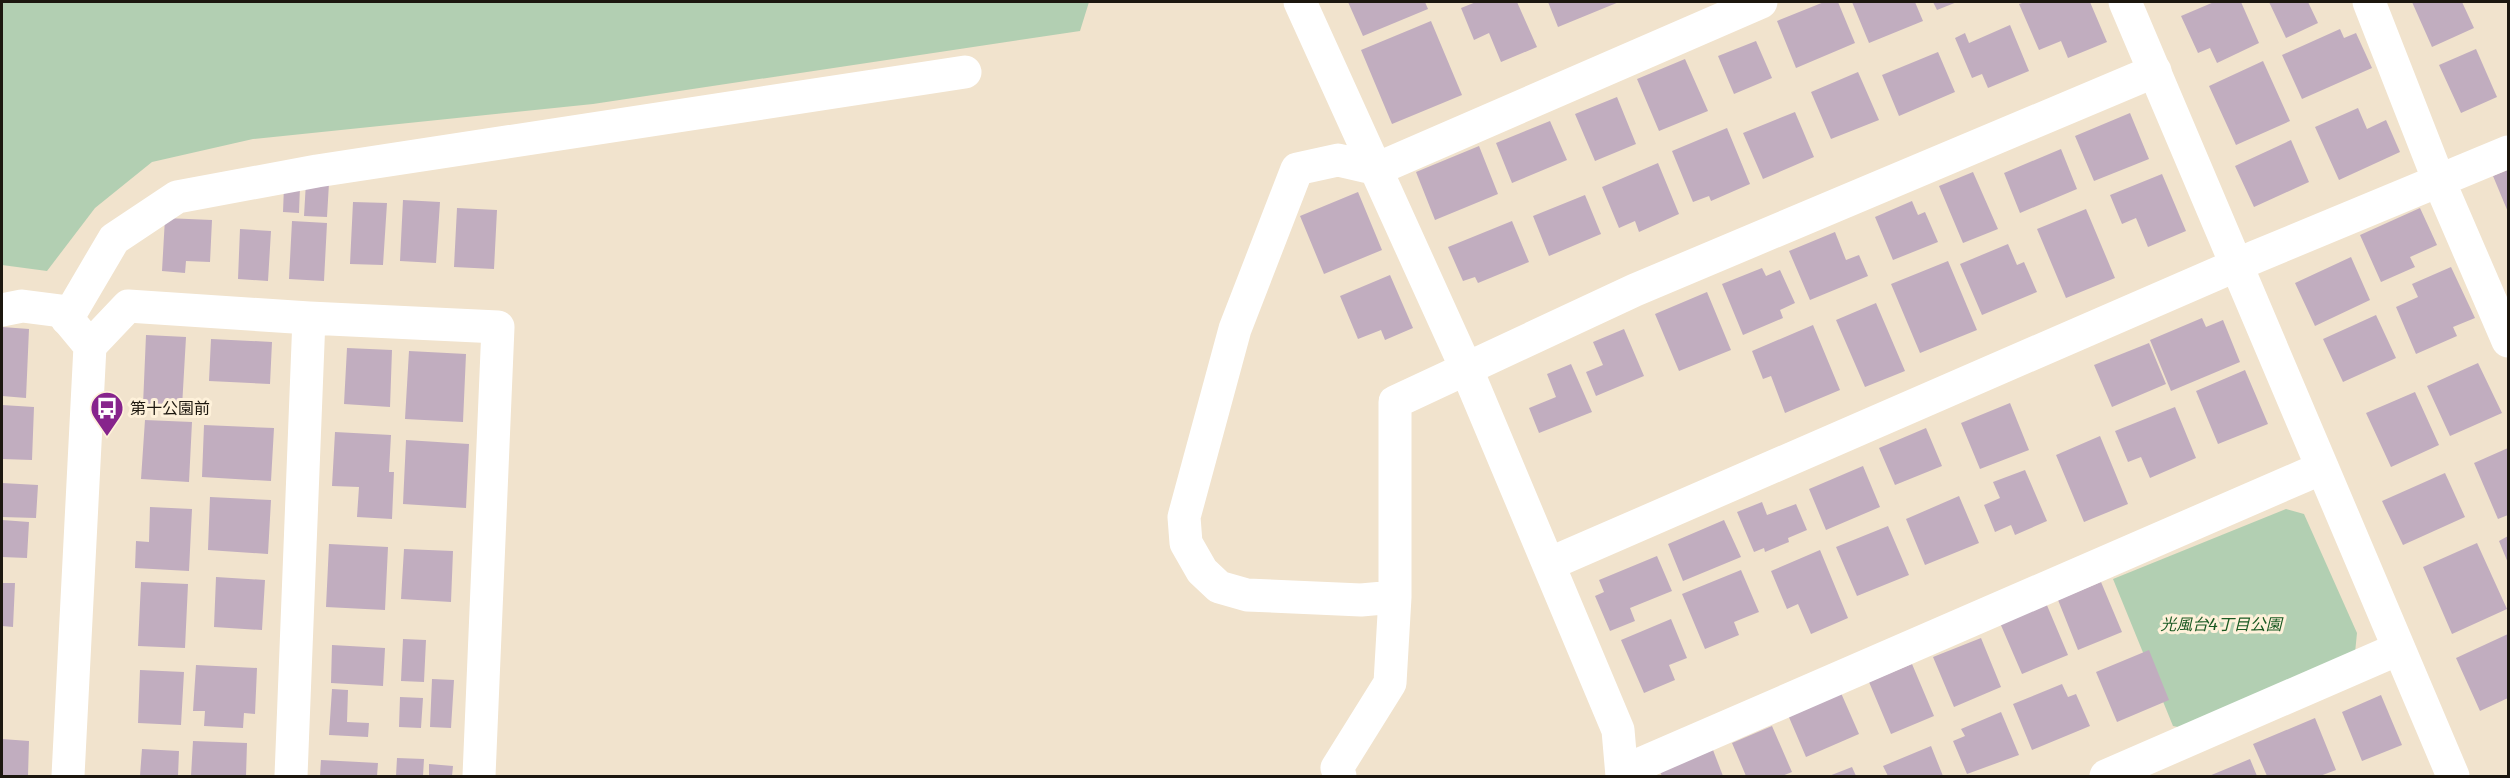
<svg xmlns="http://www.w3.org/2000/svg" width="2510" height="778" font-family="Merriweather,'Noto Sans JP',serif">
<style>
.green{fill:#b2cfb2}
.building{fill:#c1adbf}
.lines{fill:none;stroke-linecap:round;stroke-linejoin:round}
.minor{stroke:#fff;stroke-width:33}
.tertiary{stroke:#fff;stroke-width:33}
.labels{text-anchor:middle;stroke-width:6;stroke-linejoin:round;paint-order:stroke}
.poi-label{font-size:16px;fill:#1c170f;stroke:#fef1da;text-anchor:start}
.park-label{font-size:16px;font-style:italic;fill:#195922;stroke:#fef1da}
</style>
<rect width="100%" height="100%" fill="#f1e3cd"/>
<path class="green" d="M2,2H1089L1080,31L593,104L253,139L152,162L95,208L47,271L2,265Z
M2286,509L2304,514L2357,633L2355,653L2188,729L2173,726L2113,579Z"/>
<path class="building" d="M1348,2H1425L1428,9L1363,36Z
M1476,2H1517L1537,47L1501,62L1489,33L1474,40L1461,8Z
M1548,2H1619L1558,27Z
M1824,2H1838L1855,43L1796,68L1777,21Z
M1852,2H1915L1923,21L1869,43Z
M1933,2H1957L1937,10Z
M2025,2H2090L2107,42L2068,58L2061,41L2039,50L2019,4Z
M2214,2H2241L2259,43L2217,63L2210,48L2198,53L2181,16Z
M2269,2H2308L2318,23L2286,38Z
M2412,2H2462L2474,28L2432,47Z
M1431,21L1462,95L1392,124L1361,50Z
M2010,25L2029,71L1988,88L1982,74L1972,78L1955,38L1965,33L1969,43Z
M2340,29L2344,38L2356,33L2372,68L2302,99L2282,55Z
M1756,41L1772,78L1734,94L1718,56Z
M2476,49L2497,97L2461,113L2439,65Z
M1938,52L1955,92L1899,116L1882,75Z
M1685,59L1708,111L1659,131L1637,79Z
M2263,61L2290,121L2236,145L2209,86Z
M1858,72L1879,120L1831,139L1811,92Z
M1617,97L1636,144L1595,161L1575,114Z
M2358,108L2367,129L2386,120L2400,152L2339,180L2315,127Z
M1795,112L1814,157L1763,179L1743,133Z
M2130,113L2149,159L2094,181L2075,136Z
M1550,121L1567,160L1512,183L1496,143Z
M1727,128L1750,184L1711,201L1709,196L1693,202L1672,151Z
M2291,140L2309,182L2254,207L2235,166Z
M1479,146L1498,194L1435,220L1416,172Z
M2061,149L2077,189L2020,213L2004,173Z
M1658,163L1679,214L1639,232L1635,221L1619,228L1602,187Z
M2508,170V212L2493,176Z
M1973,172L1998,229L1963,243L1939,186Z
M2162,174L2186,231L2148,247L2136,218L2122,224L2110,195Z
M306,182L329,183L327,217L304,216Z
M284,186H300L299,213L283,212Z
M1358,192L1382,250L1324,274L1300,216Z
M1585,195L1601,234L1549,256L1533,216Z
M403,200L440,202L436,263L400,261Z
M1912,201L1918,215L1925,212L1938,242L1893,260L1875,217Z
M353,202L387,203L383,265L350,264Z
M457,208L497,210L494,269L454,267Z
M2420,208L2437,245L2410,257L2415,267L2381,282L2360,235Z
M2086,209L2115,278L2066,298L2037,229Z
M165,218L212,220L210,262L186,261L185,273L162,271Z
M292,221L327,223L324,281L289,279Z
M1512,221L1529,262L1478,283L1475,277L1463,281L1448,247Z
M240,229L271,231L268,281L238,279Z
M1835,232L1846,260L1859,255L1868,276L1810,300L1789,251Z
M2008,244L2017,265L2024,262L2037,292L1982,315L1960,264Z
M2351,257L2370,300L2315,326L2295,283Z
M1948,261L1977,330L1920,353L1891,284Z
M2451,267L2475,318L2453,327L2457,336L2416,354L2396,307L2418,297L2412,284Z
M1762,268L1766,276L1780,270L1795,303L1780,310L1783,318L1743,335L1722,284Z
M1390,275L1413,328L1385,340L1381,330L1358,339L1340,296Z
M1707,292L1731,350L1679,371L1655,314Z
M1876,303L1905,371L1865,387L1836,320Z
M2376,315L2396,358L2343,382L2323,339Z
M2202,318L2206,327L2223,320L2240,362L2171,391L2150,340Z
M1813,325L1840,390L1785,413L1771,376L1763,379L1752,351Z
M2,327L29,329L26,398L2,396Z
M1624,329L1644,376L1596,396L1586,372L1603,365L1593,342Z
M146,335L186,337L182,407L143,405Z
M211,339L272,342L270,384L209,381Z
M2149,343L2166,384L2112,407L2094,365Z
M347,348L392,350L390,407L344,404Z
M409,351L466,354L463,422L405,419Z
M2478,363L2502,413L2450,436L2427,386Z
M1571,364L1592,412L1539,433L1529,408L1556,397L1547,374Z
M2245,370L2268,424L2218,444L2196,391Z
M2415,392L2439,445L2391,467L2366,413Z
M2010,403L2029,450L1980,469L1961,423Z
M2,405L34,407L32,460L2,459Z
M2175,407L2196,458L2150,478L2141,457L2128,462L2115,431Z
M145,420L192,422L189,482L141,479Z
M204,425L274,428L271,481L202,477Z
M1926,428L1942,466L1895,485L1879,448Z
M335,432L391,435L389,472H394L392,519L357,517L359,487L332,486Z
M2100,436L2128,504L2084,522L2056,455Z
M406,440L469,444L466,508L403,504Z
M2508,448V515L2498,519L2474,463Z
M1863,466L1880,507L1826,530L1809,489Z
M2025,470L2047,521L2015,535L2011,525L1995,532L1984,505L2000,498L1993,482Z
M2445,473L2465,517L2403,545L2382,501Z
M2,483L38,485L36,518L2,517Z
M1959,496L1979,543L1925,565L1906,519Z
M210,497L271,500L268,554L208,550Z
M1762,502L1767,515L1796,504L1807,530L1788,538L1789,542L1765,552L1764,548L1754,552L1737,512Z
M150,507L192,509L189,571L135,568L136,541L149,542Z
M2,520L29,522L27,558L2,557Z
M1724,520L1741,557L1683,581L1668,544Z
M1888,526L1909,575L1857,596L1836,547Z
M2508,536V563L2499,541Z
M2477,543L2507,609L2452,634L2423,567Z
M329,544L388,547L385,610L326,607Z
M404,549L453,551L451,602L401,599Z
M1820,550L1848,618L1811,634L1798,604L1787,609L1771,571Z
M1657,556L1672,591L1630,608L1635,621L1610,631L1595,596L1604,592L1599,580Z
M1741,570L1759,612L1734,622L1739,635L1705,649L1682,594Z
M216,577L265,580L262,630L214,627Z
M141,582L188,584L185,648L138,646Z
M2101,582L2122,632L2078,650L2058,600Z
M2,583H15L13,627L2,626Z
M2046,603L2068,655L2022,674L2000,623Z
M1671,619L1687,658L1669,665L1675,680L1644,693L1621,640Z
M2508,634V698L2480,711L2456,658Z
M1981,638L2001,687L1954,707L1933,657Z
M403,639L426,640L424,682L401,681Z
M332,645L385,648L383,686L331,683Z
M2149,650L2169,700L2117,722L2096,672Z
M1912,664L1934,716L1891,734L1869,682Z
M196,665L257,668L255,714L244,713L243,728L204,726L205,711H193Z
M140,670L184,672L181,725L138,723Z
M432,679L454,680L451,728L430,727Z
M2062,684L2068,697L2076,694L2090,726L2032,750L2013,704Z
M332,689L348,690L347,722L369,723L368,737L329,735Z
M1841,693L1859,734L1806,757L1788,715Z
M2381,695L2402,745L2362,761L2342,712Z
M400,697L423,698L421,728L399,727Z
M2001,712L2019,755L1967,774L1953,741L1965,736L1961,729Z
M2315,718L2336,770L2320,776H2267L2253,744Z
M1772,726L1792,772L1782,776H1746L1732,743Z
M2,739L29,741L28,776H2Z
M193,741L247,743L246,776H191Z
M1931,746L1943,776H1888L1883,766Z
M142,749L179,751L178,776H140Z
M1713,750L1723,776H1662L1660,772Z
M397,758L424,759L423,776H396Z
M2250,759L2257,776H2209Z
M321,760L378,763L377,776H320Z
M429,764L453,766L452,776H429Z
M1852,767L1856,776H1829Z"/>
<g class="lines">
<path class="minor" d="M1300,2L1466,368L1618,730L1622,776
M2369,2L2439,181L2508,341
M67,319L114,239L177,197L317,171L965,72
M90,346L128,306L309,318L498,327L479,776
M1549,564L2255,257L2508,152
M1395,597L1361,600L1247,595L1219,587L1202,571L1186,543L1184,517L1235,329L1297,169L1338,160L1377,169L1761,2
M1622,772L2322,468
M291,776L309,318
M1340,776L1337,768L1390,683L1395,597V402L1635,290L2155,71
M2106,776L2398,649"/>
<path class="tertiary" d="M2125,2L2453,776
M2,310L22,306L61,311L90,346L68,776"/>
</g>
<defs>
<symbol id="bus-pin" viewBox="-11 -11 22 30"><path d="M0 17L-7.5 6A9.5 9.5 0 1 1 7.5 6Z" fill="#87248c" stroke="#fef1da"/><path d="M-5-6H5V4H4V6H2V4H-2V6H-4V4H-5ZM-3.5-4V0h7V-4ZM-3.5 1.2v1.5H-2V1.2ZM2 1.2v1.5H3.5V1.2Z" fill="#fff"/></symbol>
</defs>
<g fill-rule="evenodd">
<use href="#bus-pin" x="88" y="389" width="38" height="52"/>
</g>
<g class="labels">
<g class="poi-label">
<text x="130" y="414">第十公園前</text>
</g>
<g class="park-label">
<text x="2221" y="630">光風台4丁目公園</text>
</g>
</g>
<rect width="2510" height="778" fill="none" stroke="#1c170f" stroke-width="6"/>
</svg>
